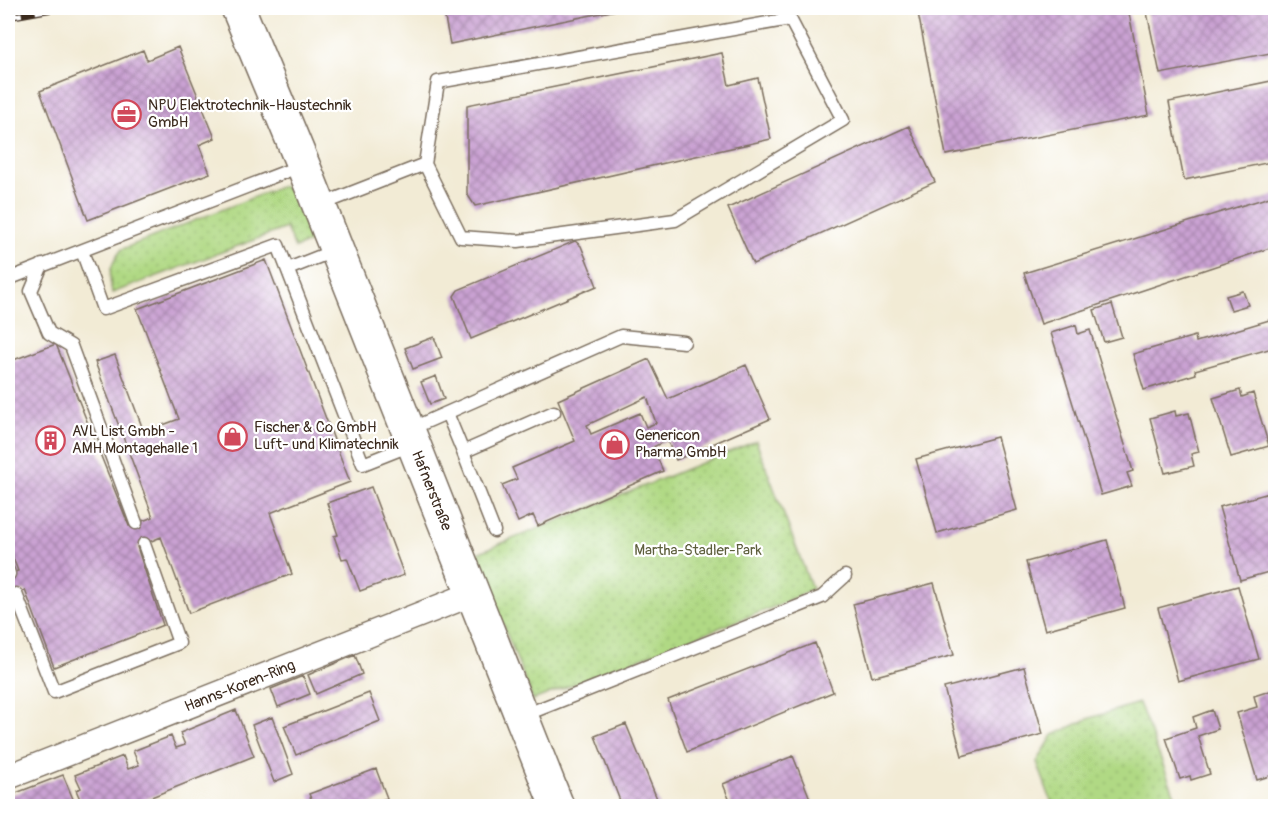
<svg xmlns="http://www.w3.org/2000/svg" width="1283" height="814" font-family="Pangolin,sans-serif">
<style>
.grass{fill:url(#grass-dots);stroke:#768251;stroke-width:1.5}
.building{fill:url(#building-cross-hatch);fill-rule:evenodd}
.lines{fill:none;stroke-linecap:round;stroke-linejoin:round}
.lane-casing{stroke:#7b6e5e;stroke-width:15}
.street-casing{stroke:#7b6e5e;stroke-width:27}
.secondary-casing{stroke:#7b6e5e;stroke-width:36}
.lane{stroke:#fff;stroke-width:12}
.street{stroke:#fff;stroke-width:24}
.secondary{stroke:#fff;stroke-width:33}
.rail-casing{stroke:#3b2a1e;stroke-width:7}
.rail{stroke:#fff;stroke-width:4.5;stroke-dasharray:14;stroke-linecap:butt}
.labels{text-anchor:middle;stroke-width:4.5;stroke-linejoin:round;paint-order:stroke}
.poi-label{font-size:15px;fill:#3b2a1e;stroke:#fff;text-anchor:start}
.street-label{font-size:15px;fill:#3b2a1e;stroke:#fff}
.park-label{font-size:15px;fill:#5e5f3d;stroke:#fff}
</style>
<defs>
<pattern id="grass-dots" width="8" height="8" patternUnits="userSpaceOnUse" patternTransform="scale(1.5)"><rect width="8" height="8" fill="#b0d984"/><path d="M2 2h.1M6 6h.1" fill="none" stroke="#98ba72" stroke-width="1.8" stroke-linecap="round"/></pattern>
<pattern id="building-cross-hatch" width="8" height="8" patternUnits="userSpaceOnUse" patternTransform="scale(1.5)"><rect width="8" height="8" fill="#caa2d3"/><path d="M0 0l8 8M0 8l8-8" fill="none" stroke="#a584ab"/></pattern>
</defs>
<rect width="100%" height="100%" fill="#fff"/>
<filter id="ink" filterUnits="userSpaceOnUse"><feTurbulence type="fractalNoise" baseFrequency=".0167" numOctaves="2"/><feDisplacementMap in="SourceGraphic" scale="12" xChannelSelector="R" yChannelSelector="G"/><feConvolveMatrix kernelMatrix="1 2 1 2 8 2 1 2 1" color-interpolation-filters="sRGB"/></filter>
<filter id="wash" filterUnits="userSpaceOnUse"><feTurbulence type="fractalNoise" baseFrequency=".008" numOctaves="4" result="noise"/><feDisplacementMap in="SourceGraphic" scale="24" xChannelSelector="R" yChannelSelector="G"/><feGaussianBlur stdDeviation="1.35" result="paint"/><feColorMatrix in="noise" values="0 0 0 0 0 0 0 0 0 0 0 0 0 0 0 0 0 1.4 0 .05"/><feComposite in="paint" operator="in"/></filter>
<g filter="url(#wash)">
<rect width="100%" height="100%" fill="#f2ebd5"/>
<path class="grass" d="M282,186L293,190L312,241L295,248L286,228L112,293C108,274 110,264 122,249Z
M756,441L812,589L781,604L533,700L475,554Z
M1139,703L1179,806H1053L1037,762L1053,735L1090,718Z"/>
<g id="blocks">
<path class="building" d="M443,8H620L621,9L450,44Z
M917,8H1128L1149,115L946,155Z
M1146,8H1276V52L1160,74Z
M178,47L215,138L199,145L210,173L88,220L40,91L143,50L147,60Z
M722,53L729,85L758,78L771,139L475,206L467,194V105Z
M1276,80V161L1184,180L1169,102Z
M909,126L935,182L753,264L728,208Z
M1276,195V246L1041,324L1024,273Z
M575,241L581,246L597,286L471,339L454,296L458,290Z
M266,260L350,482L270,513L292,574L189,613L161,537L137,547L163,625L54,667L25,590L8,597V574L18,571L8,545V362L56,344L129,526L153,517L95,362L115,355L144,432L179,419L137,309Z
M1243,291L1248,305L1231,310L1226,296Z
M1112,304L1122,337L1104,342L1094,310Z
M1276,318V347L1195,370L1196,374L1144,390L1133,354L1195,336L1196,342Z
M1076,325L1078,334L1090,330L1133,471L1127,473L1132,486L1101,495L1051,333Z
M434,337L442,358L413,369L405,348Z
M649,359L668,399L746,365L770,419L676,460L667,440L653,447L663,471L538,526L533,515L518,522L502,485L517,479L512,468L575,441L558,400ZM647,397L656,423L646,427L640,413L591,434L587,425Z
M436,376L444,399L430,404L421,382Z
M1240,390L1242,397L1253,393L1269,446L1231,457L1213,398Z
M1175,411L1176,416L1189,413L1199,452L1191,454L1194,466L1165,473L1150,418Z
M997,437L1017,510L937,533L916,459Z
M371,487L404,575L360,591L347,558L342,559L334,536L338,535L327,503Z
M1276,491V570L1240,580L1219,507Z
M1107,540L1125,608L1045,630L1026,562Z
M934,583L954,655L872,677L853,604Z
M1238,586L1259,659L1178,681L1158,608Z
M815,643L833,692L687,752L668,700Z
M355,655L362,674L316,694L308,675Z
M1024,667L1043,734L962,756L944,688Z
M303,676L310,694L278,707L271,689Z
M1276,689V715L1271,717L1276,731V774L1257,780L1237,713L1257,707L1254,696Z
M369,693L380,721L296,755L284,726Z
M236,710L254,756L129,806H83L76,790L81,788L75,775L123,756L128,769L139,765L133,751L171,736L176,748L185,745L180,733Z
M1212,710L1218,729L1198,736L1210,774L1191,780L1190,776L1180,779L1166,738L1196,728L1193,717Z
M272,717L293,774L274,782L252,725Z
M626,724L660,806H622L595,736Z
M793,756L813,806H732L723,784Z
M376,769L387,798L365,806H314L309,794Z
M63,775L76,806H8V796Z"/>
</g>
</g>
<g filter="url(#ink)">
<use href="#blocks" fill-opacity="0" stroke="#7b6e5e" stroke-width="1.5"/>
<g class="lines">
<defs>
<path id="lane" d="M320,205L425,164L461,237L518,241L675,220L843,120L790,19L438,82L425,164
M82,251L103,309L278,245L363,464L411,445
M42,265L31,291L49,333L71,346L136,523
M288,269L336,250
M8,279L303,165
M447,413L463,452L554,412
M408,430L621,336L684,342
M463,452L494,531
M8,571L9,574
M16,594L54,692L179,643L144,544
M522,716L822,597L845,576"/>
<g id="street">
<path id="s1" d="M8,777L472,594"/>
</g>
<g id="secondary">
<path id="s2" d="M238,8L303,165L557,806"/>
</g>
</defs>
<use href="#lane" class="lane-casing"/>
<use href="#street" class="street-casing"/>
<use href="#secondary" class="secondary-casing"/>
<use href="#lane" class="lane"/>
<use href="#street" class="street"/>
<use href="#secondary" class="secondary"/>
<defs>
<path id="rail" d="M8,17L58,8"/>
</defs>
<use href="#rail" class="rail-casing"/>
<use href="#rail" class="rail"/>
</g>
</g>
<defs>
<symbol id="office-ring" viewBox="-11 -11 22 22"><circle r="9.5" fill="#fff" stroke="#d1495b" stroke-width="1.5"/><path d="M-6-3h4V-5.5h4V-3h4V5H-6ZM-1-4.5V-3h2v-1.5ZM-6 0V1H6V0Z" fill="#d1495b"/></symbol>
<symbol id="shop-ring" viewBox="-11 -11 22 22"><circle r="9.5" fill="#fff" stroke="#d1495b" stroke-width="1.5"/><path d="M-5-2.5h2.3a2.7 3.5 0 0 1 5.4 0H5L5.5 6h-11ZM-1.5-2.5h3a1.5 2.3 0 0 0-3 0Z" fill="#d1495b"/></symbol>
<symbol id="building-ring" viewBox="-11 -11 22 22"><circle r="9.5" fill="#fff" stroke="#d1495b" stroke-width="1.5"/><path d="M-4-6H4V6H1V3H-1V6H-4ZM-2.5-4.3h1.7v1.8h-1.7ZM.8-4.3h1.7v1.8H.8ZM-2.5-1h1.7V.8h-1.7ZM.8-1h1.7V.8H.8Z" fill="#d1495b"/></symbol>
</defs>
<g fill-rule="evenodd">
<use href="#office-ring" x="110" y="98" width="33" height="33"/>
<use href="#shop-ring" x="216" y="420" width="33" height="33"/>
<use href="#building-ring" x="34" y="424" width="33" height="33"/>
<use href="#shop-ring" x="598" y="428" width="33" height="33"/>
</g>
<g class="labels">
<g class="poi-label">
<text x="148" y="110">NPU Elektrotechnik-Haustechnik<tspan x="148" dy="17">GmbH</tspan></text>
<text x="254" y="432">Fischer &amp; Co GmbH<tspan x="254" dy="17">Luft- und Klimatechnik</tspan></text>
<text x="72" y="436">AVL List Gmbh -<tspan x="72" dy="17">AMH Montagehalle 1</tspan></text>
<text x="635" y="440">Genericon<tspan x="635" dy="17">Pharma GmbH</tspan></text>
</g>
<g class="street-label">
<text dy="5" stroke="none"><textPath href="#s2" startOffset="520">Hafnerstraße</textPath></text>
<text dy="5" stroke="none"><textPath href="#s1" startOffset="249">Hanns-Koren-Ring</textPath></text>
</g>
<g class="park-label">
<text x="698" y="555">Martha-Stadler-Park</text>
</g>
</g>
<rect width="1283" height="814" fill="none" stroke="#fff" stroke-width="30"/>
</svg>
